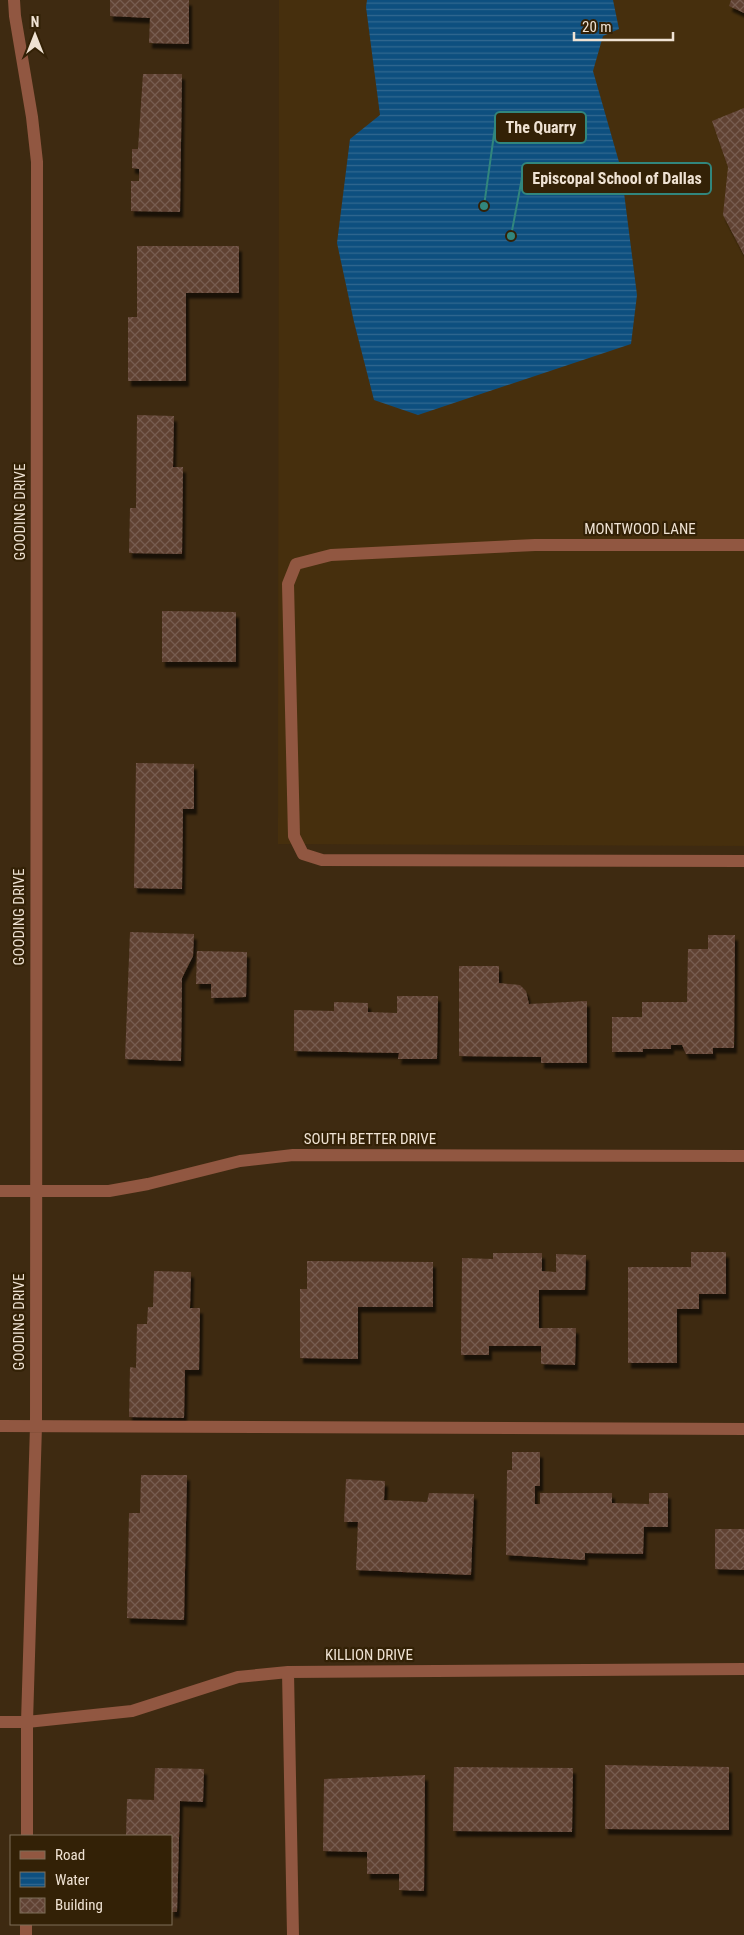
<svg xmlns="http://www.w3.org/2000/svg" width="744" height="1935" font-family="'Roboto Condensed',sans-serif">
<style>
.built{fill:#462f0d}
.water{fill:url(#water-rules)}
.building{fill:url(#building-cross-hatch);filter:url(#shadow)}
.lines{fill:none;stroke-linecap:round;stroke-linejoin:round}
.minor{stroke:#915741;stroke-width:12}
.labels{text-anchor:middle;stroke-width:4.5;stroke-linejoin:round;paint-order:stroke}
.street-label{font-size:15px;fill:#efe2d3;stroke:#332106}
.leader{fill:none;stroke:#31867d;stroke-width:2}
.callout-dot{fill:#31867d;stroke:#332106;stroke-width:2}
.callout{fill:#332106;stroke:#31867d;stroke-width:2}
.callout-label{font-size:16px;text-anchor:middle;font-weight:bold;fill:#efe2d3}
</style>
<defs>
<pattern id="water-rules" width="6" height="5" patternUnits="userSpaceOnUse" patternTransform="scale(1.25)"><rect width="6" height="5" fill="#0d4f7f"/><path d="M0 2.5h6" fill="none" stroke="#316890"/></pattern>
<pattern id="building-cross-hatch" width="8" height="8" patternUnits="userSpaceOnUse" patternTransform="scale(1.25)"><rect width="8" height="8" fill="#604233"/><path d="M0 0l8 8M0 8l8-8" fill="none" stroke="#775d50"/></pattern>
<filter id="shadow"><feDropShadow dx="3" dy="5.5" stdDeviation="1" flood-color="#0009"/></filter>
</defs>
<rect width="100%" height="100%" fill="#3e2a11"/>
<path class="built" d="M279,0H744V846L278,844Z"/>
<path class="water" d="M367,0H613L619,29L603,36L593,71L621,169L637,295L631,344L418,415L374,400L354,322L337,243L350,139L380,115L366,7Z"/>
<path class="building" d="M110,0H189V44L149,43L150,18L110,16Z
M731,0H744V13L729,6Z
M143,74H182L180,212L131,211V181H139V169L132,168V149H138Z
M744,108V255L723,215L728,167L712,121Z
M137,246H239V293H186V381H128V317H137Z
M137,415L174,416L173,467H183L182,554L129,553L130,508H136Z
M162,611L236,612V662H162Z
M136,763L194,764V809H183L182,889L134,888Z
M130,932L194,934L193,956L182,978L181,1061L125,1059Z
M708,935H735L734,1048H713V1054H686L682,1045H671V1049H643V1052H612V1017H642V1002H687L688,949H708Z
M197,951L247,952L246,997L211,998V984H196Z
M459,966H499V983L520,985L526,991L529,1004L587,1001V1063H541V1057L459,1056Z
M397,996H438L437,1059H398L399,1053L294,1051V1010L334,1011V1002L368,1003V1012L397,1013Z
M691,1252H726V1294H699V1309H677V1363H628V1267H691Z
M493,1253H542V1271L556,1272V1254L586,1255L585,1290H539V1328H576L575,1365L541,1364V1346H489V1355H461L462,1258L493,1259Z
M307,1261L433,1262V1307H358V1359L300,1358V1289H307Z
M154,1271L191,1272L190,1308H200L199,1370H185L184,1418L129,1417L130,1367L136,1368L137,1324H147L148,1307H153Z
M512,1452H540V1486H535V1504H540V1493H612V1503L649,1504V1493H668V1527H644L643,1554L585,1553V1560L506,1555L507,1470H512Z
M141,1475H187L184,1620L127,1618L129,1513H140Z
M346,1479L385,1481L384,1500L427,1502L429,1493L474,1494L471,1575L356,1570L358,1522H344Z
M715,1529H744V1570L715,1569Z
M605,1765L729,1767V1830L605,1829Z
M454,1767L573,1768L572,1832L453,1831Z
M155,1768L204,1769L203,1802L180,1801L177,1912H171V1836H126L127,1799L154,1800Z
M425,1775L424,1891L399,1890V1874H367V1852L323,1851L324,1779Z"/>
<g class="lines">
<path class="minor" d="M14,0L15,16L32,117L37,162L36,1426L27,1722V1836
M744,545H535L331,555L296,564L288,584L294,836L303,854L322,860L744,861
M0,1191H109L148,1184L240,1161L293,1155L744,1156
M0,1426L744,1429
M288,1672L293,1935
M0,1722H27L132,1711L238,1677L288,1672L744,1669
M26,1935V1924"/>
</g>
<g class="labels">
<g class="street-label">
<text transform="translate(20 512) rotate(-90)" y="5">GOODING DRIVE</text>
<text x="640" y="534">MONTWOOD LANE</text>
<text transform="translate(19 917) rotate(-90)" y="5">GOODING DRIVE</text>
<text x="370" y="1144">SOUTH BETTER DRIVE</text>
<text transform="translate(19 1322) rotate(-90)" y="5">GOODING DRIVE</text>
<text x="369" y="1660">KILLION DRIVE</text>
</g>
</g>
<path class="leader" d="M484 206L495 127M511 236L522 178"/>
<g class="callout-dot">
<circle cx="484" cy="206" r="5"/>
<circle cx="511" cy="236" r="5"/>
</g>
<g class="callout">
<rect x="495" y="112" width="91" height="31" rx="5"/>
<rect x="522" y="163" width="189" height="31" rx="5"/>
</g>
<g class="callout-label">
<text x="541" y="133">The Quarry</text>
<text x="617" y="184">Episcopal School of Dallas</text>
</g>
<rect x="10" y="1835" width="162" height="90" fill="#332106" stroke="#7e6e58"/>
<rect x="20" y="1851" width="25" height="8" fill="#915741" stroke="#7e6e58"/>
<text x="55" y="1860" font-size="15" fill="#efe2d3">Road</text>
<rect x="20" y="1872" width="25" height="15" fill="url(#water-rules)" stroke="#7e6e58"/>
<text x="55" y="1885" font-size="15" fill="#efe2d3">Water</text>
<rect x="20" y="1898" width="25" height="15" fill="url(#building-cross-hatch)" stroke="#7e6e58"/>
<text x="55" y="1910" font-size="15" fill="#efe2d3">Building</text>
<g transform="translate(35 35)" stroke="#332106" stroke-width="4" paint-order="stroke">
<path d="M0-4L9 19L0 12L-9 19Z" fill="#efe2d3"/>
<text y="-8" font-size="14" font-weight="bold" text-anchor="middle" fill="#efe2d3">N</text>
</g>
<path d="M574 32v8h99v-8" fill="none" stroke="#efe2d3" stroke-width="2.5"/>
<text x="582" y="32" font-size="15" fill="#efe2d3" stroke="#332106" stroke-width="4" paint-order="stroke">20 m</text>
</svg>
